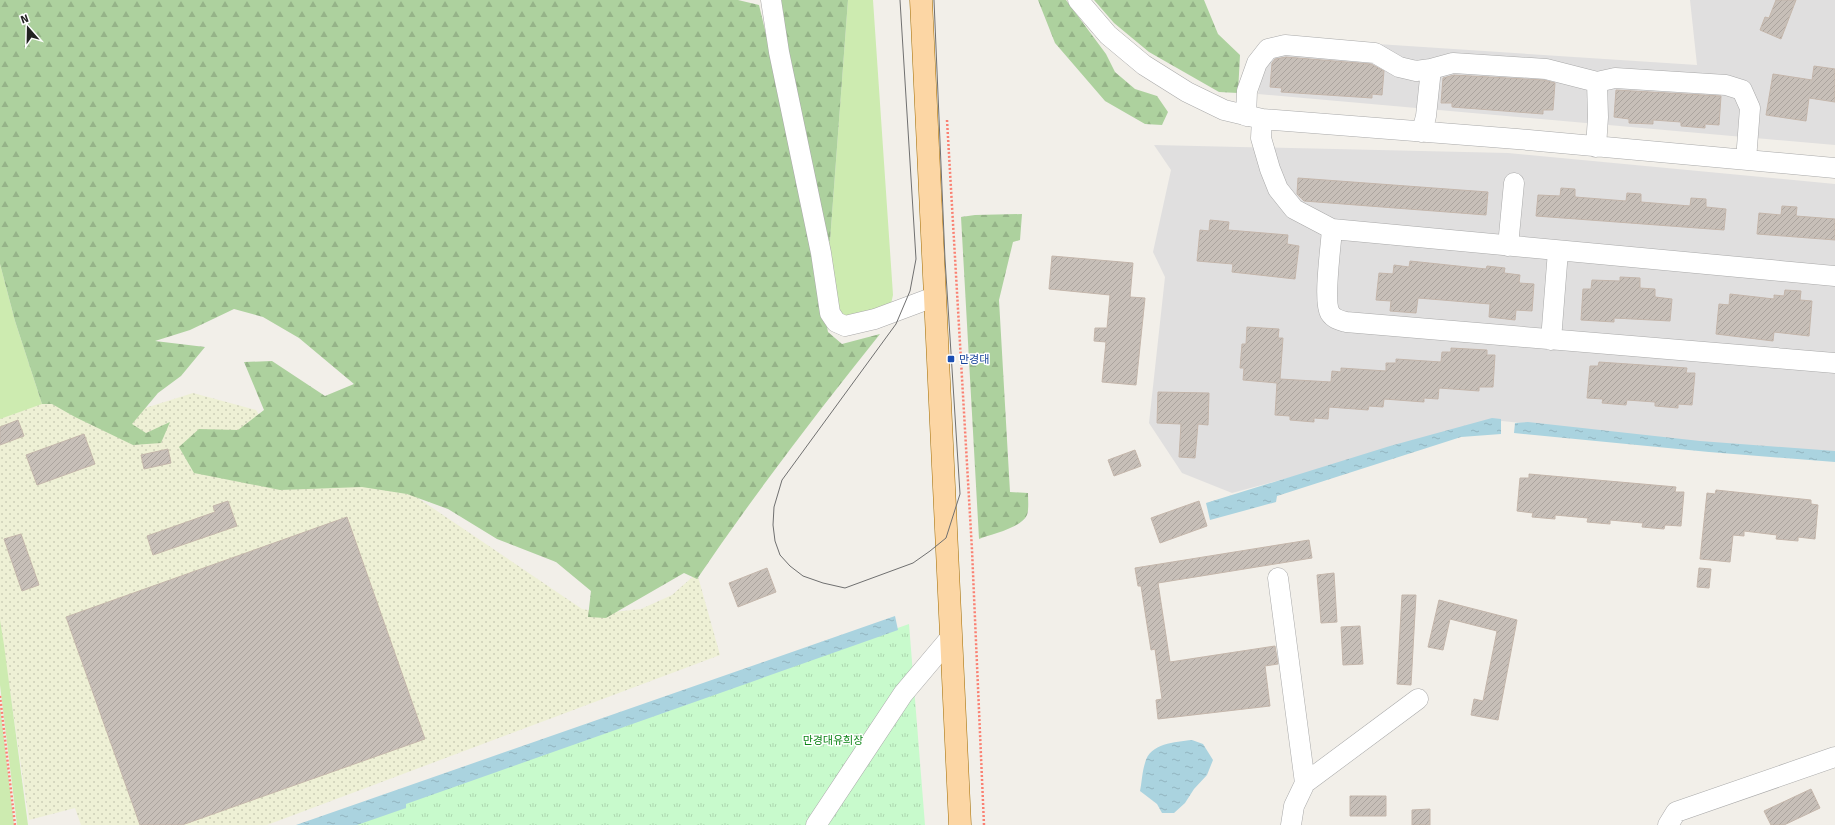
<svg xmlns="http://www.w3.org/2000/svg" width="1835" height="825" font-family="Signika,'Noto Sans KR',sans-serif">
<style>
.residential{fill:#e0dfdf}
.farmland{fill:url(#farmland-dots)}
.grass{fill:#cdebb0}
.forest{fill:url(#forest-firs)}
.park{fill:url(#park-tufts)}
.water{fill:url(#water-ripples)}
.building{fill:url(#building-hatch);stroke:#c4b6ab}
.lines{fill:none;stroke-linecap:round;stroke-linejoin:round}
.minor-casing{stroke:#a9a9a9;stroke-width:21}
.major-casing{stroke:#a06b00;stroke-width:23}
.path{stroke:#fa8072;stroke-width:2.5;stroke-dasharray:2 2;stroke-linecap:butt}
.minor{stroke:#fff;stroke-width:20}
.major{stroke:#fcd6a4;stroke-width:22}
.tram{stroke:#707070;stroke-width:1}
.transit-dot{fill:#1a4fb4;stroke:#fff;stroke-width:1.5}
.labels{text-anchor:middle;stroke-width:3;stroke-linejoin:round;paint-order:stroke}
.transit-label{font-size:11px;fill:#164399;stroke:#fff;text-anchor:start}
.park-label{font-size:11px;fill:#0c8416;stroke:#fff}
</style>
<defs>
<pattern id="farmland-dots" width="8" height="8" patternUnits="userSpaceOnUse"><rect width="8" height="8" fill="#eef0d5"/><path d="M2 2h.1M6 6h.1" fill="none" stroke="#ccceb7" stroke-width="1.8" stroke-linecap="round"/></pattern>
<pattern id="forest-firs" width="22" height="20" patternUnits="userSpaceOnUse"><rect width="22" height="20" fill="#add19e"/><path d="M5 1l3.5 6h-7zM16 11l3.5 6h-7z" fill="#95b388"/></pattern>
<pattern id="park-tufts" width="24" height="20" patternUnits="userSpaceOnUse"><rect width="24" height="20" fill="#c8facc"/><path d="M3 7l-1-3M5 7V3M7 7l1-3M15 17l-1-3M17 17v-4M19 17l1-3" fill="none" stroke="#acd6af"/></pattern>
<pattern id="water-ripples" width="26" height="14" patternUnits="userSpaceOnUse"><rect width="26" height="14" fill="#aad3df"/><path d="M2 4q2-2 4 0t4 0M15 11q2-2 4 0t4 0" fill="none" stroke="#92b5bf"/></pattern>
<pattern id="building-hatch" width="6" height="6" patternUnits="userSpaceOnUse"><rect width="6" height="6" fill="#c7bfb8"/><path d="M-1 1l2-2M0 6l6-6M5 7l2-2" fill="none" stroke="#aba49e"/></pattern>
</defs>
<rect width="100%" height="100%" fill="#f2efe9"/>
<path class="residential" d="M1690,0H1835V145L1258,94L1271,37L1697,65Z
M1154,145L1508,153L1835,184V456L1502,421L1232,493L1182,473L1149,423L1165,277L1153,252L1171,170Z"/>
<path class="farmland" d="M76,391L123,415L193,393L256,410L297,476L403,488L582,609L605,613L641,609L672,595L697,573L720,655L267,825H81L75,808L29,820L0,623V418Z"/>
<path class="grass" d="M848,0H873L893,295L891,304L881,312L836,319L824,240L830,241Z
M0,264L15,321L42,404L0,419Z
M0,620L4,645L28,825H17L0,685Z
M0,705L14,825H0Z"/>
<path class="forest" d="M0,0H738L759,5L785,113L828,332L842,344L880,334C816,414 754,495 697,579L684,573L606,618L588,617L591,591L556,562L497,539L448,509L407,494L362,487L280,490L194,473L179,447L199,429L238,430L264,410L244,362L272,361L325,396L354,384L299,338L263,317L234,309L190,330L155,341L205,347L181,376L158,393L132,424L146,433L170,422L161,443L133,445L75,417L52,404H42L15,321L0,264Z
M779,0H848L830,241L824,240Z
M1038,0H1066L1106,54L1115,72L1135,89L1157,96L1168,112L1162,125L1145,124L1105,101L1055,43Z
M1094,0H1204L1218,34L1240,55L1238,93L1219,92L1149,52L1114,23Z
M1022,214L1020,240L1013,242L999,300L1010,492L1028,493C1028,499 1029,509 1027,515C1021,528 992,534 979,539L961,217L975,215Z"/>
<path class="park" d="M909,624L925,825H334Z"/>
<path class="water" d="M1492,418L1501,419V434L1461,437L1277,496L1276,502L1210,520L1206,503L1390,446Z
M1528,422L1700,441L1835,451V462L1709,452L1514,433L1515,423Z
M895,616L898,630L406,804V808L357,825H296Z
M1192,740L1203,744L1213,760L1207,775L1194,789L1185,803L1174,813H1162L1157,804L1140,791C1142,782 1142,772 1145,763C1150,743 1175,742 1192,740Z"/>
<path class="building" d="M1776,0H1796L1781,39L1760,30L1765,17L1769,18Z
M1286,57L1371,64L1384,71L1382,95L1372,94V98L1281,92L1282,88L1270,87L1272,63L1275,59Z
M1814,66L1835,69V102L1809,98L1806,121L1766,115L1773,74L1812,80Z
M1454,75L1544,80L1555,83L1553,110H1543V114L1452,107V103H1441L1443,78Z
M1616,90L1721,96L1719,125L1705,124V128L1681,126V122L1653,120V124L1629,123V119L1614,117Z
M1298,178L1488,192L1486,215L1304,201L1297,194Z
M1561,188L1575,189V197L1626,201L1627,193L1641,194V202L1690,206L1691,198L1706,199V207L1726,209L1724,230L1536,216L1538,195L1560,196Z
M1782,206L1797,207L1796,216L1835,219V240L1757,234L1759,213L1781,215Z
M1210,220L1229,222L1228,230L1288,235L1287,244L1299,246L1295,279L1232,272L1233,264L1197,261L1200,230L1209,231Z
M1052,256L1133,263L1130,297L1145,298L1136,385L1102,382L1106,342L1094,341L1095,328H1107L1110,295L1049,289Z
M1410,261L1486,269L1487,266L1505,268L1504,273L1520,275L1519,283L1534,284L1532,311L1516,310L1515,320L1489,317L1490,304L1418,298L1416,313L1390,311L1391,301L1376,300L1379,273L1393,274L1394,265L1409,267Z
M1620,277L1640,278V288L1655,289V297L1672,299L1670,321L1614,318V322L1581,320L1583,289H1591L1592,280L1620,281Z
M1785,290L1801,291L1800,300L1812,301L1809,336L1774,332L1773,341L1716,334L1719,304L1729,305L1730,294L1774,299V295L1784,296Z
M1247,327L1279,329L1278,338H1283L1280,379L1331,382L1332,371L1341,372V368L1386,371V363H1396V359L1441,362L1442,352H1451V348L1487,350V355H1495L1493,387H1479V391L1439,388L1438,399L1424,398V402L1384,399L1383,407L1369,406L1368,410L1329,407L1328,419L1314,418V422L1290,420V416L1275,415L1277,383L1243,380L1244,368H1240L1242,344H1246Z
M1599,362L1687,368L1686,373H1695L1692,405L1678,404V408L1655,406V402L1627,400L1626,405L1602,403L1603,399L1587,398L1590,366H1598Z
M1158,392L1209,393L1208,425L1198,424L1195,458L1179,457L1181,424L1157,423Z
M18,420L24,436L0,445V427Z
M84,434L95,464L37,485L26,455Z
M168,449L171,463L144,469L141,455Z
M1135,450L1141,466L1114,476L1108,460Z
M1529,474L1676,487L1675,492H1684L1681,526L1665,525L1664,529L1642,527L1643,523L1610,520V524L1587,522L1588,518L1555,515V519L1532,517L1533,513L1517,511L1520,478H1529Z
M1716,490L1811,500V504L1818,505L1815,539L1798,537V541L1776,539L1777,535L1744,531V536L1733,535L1730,562L1700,559L1707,493L1715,494Z
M228,501L237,526L153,555L147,536L215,512L213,506Z
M1199,501L1207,526L1160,543L1151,518Z
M347,517L425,739L182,825H140L66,617Z
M21,534L39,585L22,591L4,539Z
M1309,540L1312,558L1158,583L1170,662L1275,646L1278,664L1265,666L1270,706L1158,719L1156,700L1162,699L1155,649L1151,650L1141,586H1138L1135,568Z
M767,568L776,592L738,607L729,583Z
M1699,568L1711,569L1709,588L1697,587Z
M1334,573L1337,622L1321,623L1317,575Z
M1402,595H1416L1411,685L1397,684Z
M1439,600L1517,620L1498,720L1471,715L1474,699L1483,701L1497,631L1450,619L1443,650L1428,647Z
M1360,626L1363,664L1343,665L1341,627Z
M1811,789L1820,808L1784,825H1771L1764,811Z
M1350,796H1386V816H1350Z
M1430,809V825H1412V810Z"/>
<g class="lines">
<defs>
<path id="minor" d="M771,0L779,52L821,253L830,313L836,322L845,326L875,319L934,297
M1078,0L1108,35L1144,65L1187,92L1224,110L1262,119L1517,139L1835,168
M1246,116L1247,91L1257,63L1268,49L1285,45L1375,53L1399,67L1416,71L1431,69L1453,63L1546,69L1597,82L1615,78L1726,85L1742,90L1750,108L1746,160
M1262,119L1261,138L1270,169L1278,189L1294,209L1332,229L1835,276
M1422,132L1426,116L1431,69
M1596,147L1598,117L1597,82
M1332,229C1331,246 1323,301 1330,313C1334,319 1339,320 1346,322L1835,363
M1508,246L1514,183
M1551,340L1558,251
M1278,578L1305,783L1294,806L1291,825
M1305,783L1418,699
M816,825L903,694L951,637
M1668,825L1676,812L1835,757"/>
<path id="major" d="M921,0L960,825"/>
</defs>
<use href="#minor" class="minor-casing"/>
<use href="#major" class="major-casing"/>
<path class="path" d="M947,120L972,550L984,825
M0,696L15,825"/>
<use href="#minor" class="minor"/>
<use href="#major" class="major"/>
<path class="tram" d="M900,0L916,259L910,291L896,324L782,480L774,507L773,525L775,541L780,555L790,566L803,576L823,583L845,588L913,563L930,551L946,538L960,494L945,259L934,0"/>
</g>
<rect class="transit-dot" x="947" y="355" width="8" height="8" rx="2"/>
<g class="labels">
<g class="transit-label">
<text x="959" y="363">만경대</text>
</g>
<g class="park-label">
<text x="833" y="744">만경대유희장</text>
</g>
</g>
<g transform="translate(28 28) rotate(340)" stroke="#ffffff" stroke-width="3" paint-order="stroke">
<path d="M0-3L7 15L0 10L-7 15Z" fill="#222222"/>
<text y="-6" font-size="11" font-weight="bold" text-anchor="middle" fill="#222222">N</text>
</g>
</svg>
